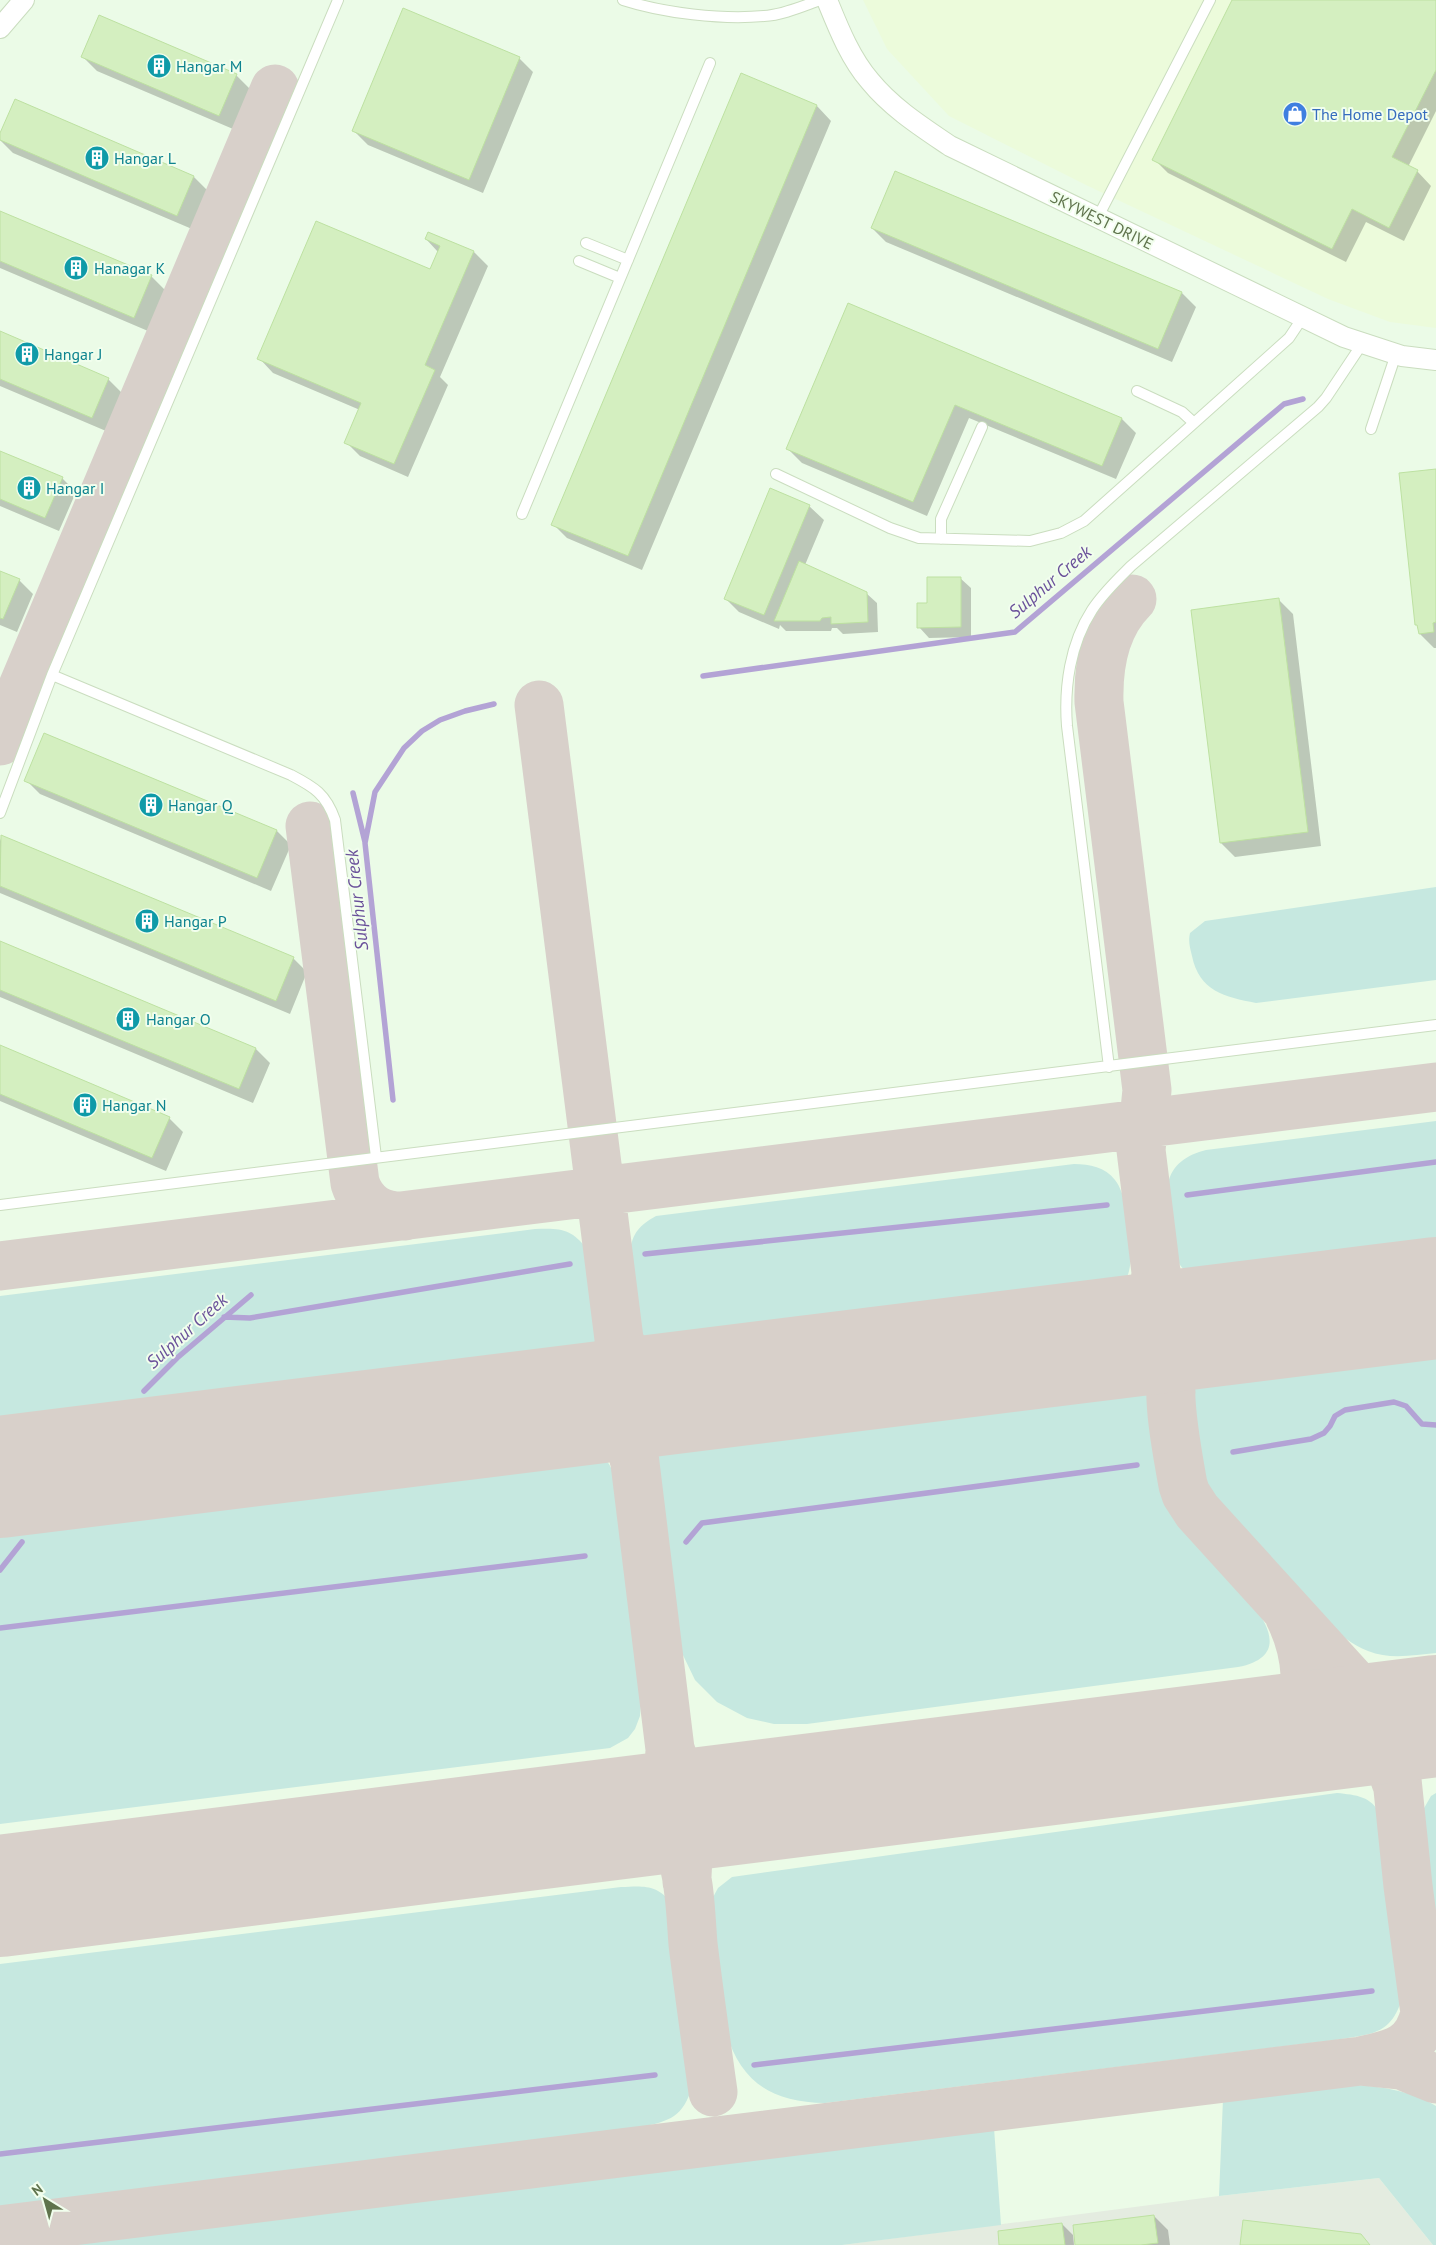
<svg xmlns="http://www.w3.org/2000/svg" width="1436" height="2245" font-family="'PT Sans',sans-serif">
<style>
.commercial{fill:#ecfbdb}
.industrial{fill:#e4ece0}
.green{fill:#c6e8e0}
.shadow{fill:#0003}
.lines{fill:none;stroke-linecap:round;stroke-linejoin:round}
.stream{stroke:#b3a3d5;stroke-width:5.5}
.taxiway{stroke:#d8d0ca;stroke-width:49}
.runway{stroke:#d8d0ca;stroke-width:122}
.building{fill:#d4efc0;stroke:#bde1a1}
.service-casing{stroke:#caddbf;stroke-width:12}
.minor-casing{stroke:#caddbf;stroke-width:22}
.service{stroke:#fff;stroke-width:10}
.minor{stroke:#fff;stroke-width:20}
.labels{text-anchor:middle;stroke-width:4;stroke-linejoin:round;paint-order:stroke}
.culture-label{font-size:16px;fill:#0d838f;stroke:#f1feed;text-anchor:start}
.shop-label{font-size:16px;fill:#366cbe;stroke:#f1feed;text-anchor:start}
.street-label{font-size:16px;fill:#5f734c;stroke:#f1feed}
.water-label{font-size:18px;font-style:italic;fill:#6a519a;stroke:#f1feed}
</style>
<rect width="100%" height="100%" fill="#ebfbe7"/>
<path class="commercial" d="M863,0H1436V328L1390,322L1328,299L1086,185L949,116L887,49Z"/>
<path class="industrial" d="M1379,2178L1433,2245H842L1219,2196Z"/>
<path class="green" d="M1436,887V980L1256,1003C1225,997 1199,991 1192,956C1190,948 1188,941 1190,933L1205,921Z
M1436,1121V1251L1199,1278C1191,1275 1185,1272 1180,1265C1172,1251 1169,1202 1168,1184C1172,1164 1187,1155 1206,1150Z
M1074,1164C1090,1164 1105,1167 1115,1180C1129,1197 1136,1258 1127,1277C1123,1286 1116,1291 1108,1296L665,1353L650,1348L641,1337L630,1252C632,1233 640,1225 656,1216Z
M535,1229C560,1228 571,1228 587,1249L600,1342L594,1353L589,1357L0,1433V1296Z
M1436,1341V1653C1414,1655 1390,1660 1368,1651C1337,1639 1307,1603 1285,1579C1262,1555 1240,1531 1217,1507L1206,1490L1201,1478L1193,1400L1195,1386L1212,1370L1220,1367Z
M1124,1381L1140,1385C1167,1408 1153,1480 1175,1514C1189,1536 1210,1555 1227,1575C1250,1600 1304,1654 1238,1667L807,1724H774L747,1718L717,1702L695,1680L682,1653L677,1635L655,1464C658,1448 665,1442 679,1437Z
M586,1450C605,1452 612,1466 616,1482L641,1703L640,1716L635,1729L628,1738L610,1748L0,1824V1520Z
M1337,1793C1356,1795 1372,1796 1380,1815L1402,1998C1391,2036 1370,2034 1335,2040L825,2103C770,2102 739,2081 725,2028L711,1901L718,1888L732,1877Z
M1436,1793V1917L1433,1909L1423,1810L1431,1796Z
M621,1887C643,1886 657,1884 671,1903L692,2087C683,2117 670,2121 641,2127L0,2206V1964Z
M1356,2085C1384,2087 1412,2091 1436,2106V2245H1433L1379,2178L1219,2196L1223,2099Z
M994,2128L1001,2225L842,2245H43Z"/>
<path class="shadow" d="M1234,0H1436V111L1408,167L1417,171L1431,186L1404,241L1366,222L1346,262L1168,173L1154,159Z
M83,57L236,75L250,89L233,129L97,71Z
M519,58L533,72L483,193L368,145L354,131Z
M742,75L817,106L831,121L642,570L567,538L553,524Z
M0,137L194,177L208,191L192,229L13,153L0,140Z
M896,173L1182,293L1196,307L1172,362L886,242L872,228Z
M0,212L151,276L165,290L148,331L0,268Z
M429,233L474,252L488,266L440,377L448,385L408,477L360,456L346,442L360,410L273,373L259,358L430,271L438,252L426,239Z
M849,305L1122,419L1136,433L1116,479L969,418L927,516L802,463L788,449Z
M0,333L108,379L122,393L106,431L0,386Z
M0,452L62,478L76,492L59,531L0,506Z
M1436,470V648H1434L1420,634L1419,627L1416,624Z
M809,506L824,520L805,565L866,593L877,603L878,632L843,634L837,628H832L831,631H786L780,625L779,629L739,612L725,598Z
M0,572L19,580L33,594L17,632L0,625Z
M960,578L971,588V637L929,638L919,627L928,605Z
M1279,600L1293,614L1321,846L1235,857L1221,843Z
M45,734L277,831L291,845L271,891L40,794L26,780Z
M2,836L293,958L307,972L290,1014L0,893V841Z
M0,942L256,1049L270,1063L253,1103L0,997Z
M0,1047L169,1118L183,1132L166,1171L0,1101Z
M1154,2216L1168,2230L1170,2245H1077Z
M1062,2224L1073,2235L1074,2245H1001Z"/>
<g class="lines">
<path class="stream" d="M703,676L1015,632L1284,404L1303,399
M353,793L365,842
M393,1100L365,843L375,792L404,748L422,731L440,720L465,711L494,704
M1187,1195L1436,1162
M645,1254L1107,1205
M224,1317L250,1318L570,1264
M144,1391L177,1358L251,1295
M1233,1452L1311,1439L1324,1433L1330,1426L1335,1416L1345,1410L1394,1402L1406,1406L1422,1424L1436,1425
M686,1542L702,1523L1137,1465
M0,1570L22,1542
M0,1628L585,1556
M754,2065L1372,1991
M0,2154L655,2075"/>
<path class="taxiway" d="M1132,599C1105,626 1098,665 1099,702L1147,1090L1141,1150L1156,1272
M539,705L619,1339
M0,741L275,89
M310,826L355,1183C363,1207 381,1217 405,1216
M0,1266L1436,1087
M1171,1392C1158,1340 1120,1341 1076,1345C1056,1347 1035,1349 1015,1350C1035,1347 1055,1344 1075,1340C1119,1333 1154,1325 1156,1272C1171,1324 1207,1322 1252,1318C1274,1317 1296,1315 1318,1313C1299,1316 1280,1319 1261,1322C1226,1327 1180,1332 1172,1374C1167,1401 1178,1457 1183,1485L1186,1494L1197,1511L1367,1698C1388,1717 1409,1715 1436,1712
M634,1459C634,1406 677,1397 720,1390C739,1387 758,1383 778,1380C758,1382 739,1384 720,1386C675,1390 635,1391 619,1339C623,1409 534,1409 485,1417C534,1413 617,1391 634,1455L670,1749
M1257,1739C1308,1735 1378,1717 1396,1782
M1158,1751C1181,1747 1203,1743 1226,1739C1269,1732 1308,1728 1305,1674C1304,1654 1298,1633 1289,1615
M687,1882C686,1841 700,1817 742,1807L904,1782L724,1799C694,1794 678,1777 670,1749C670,1783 656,1799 625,1813L451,1840L626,1823C647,1826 670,1834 680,1854C690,1874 691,1920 693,1944C699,1993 706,2042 713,2092
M1361,2061L1401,2065L1436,2079
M0,2230L1361,2061C1393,2054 1417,2050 1425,2013L1408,1886L1396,1770C1401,1747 1415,1733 1436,1723"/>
<path class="runway" d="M0,1477L1436,1298
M0,1896L1436,1716"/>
</g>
<path class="building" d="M1232,0H1436V70L1392,157L1418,170L1389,228L1352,209L1332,249L1152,160Z
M403,8L520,57L469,180L352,131Z
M99,15L237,74L219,116L81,57Z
M741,73L817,105L628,556L551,525Z
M15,99L194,176L177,216L0,140V133Z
M895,171L1182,292L1158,349L871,228Z
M0,211L152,275L134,318L0,261Z
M316,221L430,269L440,246L425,239L428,232L474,251L425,365L435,370L394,464L344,443L361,403L257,359Z
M848,303L1122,418L1102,466L955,405L913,502L786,449Z
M0,331L109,378L92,418L0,379Z
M0,451L63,477L45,518L0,499Z
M1436,469V622L1433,623L1434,632L1419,634L1417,625H1415L1399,473Z
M770,488L810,505L764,615L724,599Z
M799,561L867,592L868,622L831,624V617L822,618L820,621H774Z
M0,571L20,579L3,619L0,618Z
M927,577H961V627L917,628V603H927Z
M1279,598L1308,832L1220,843L1191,610Z
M44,733L277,830L257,878L24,781Z
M1,835L294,957L276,1001L0,886Z
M0,941L256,1048L239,1089L0,990Z
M0,1045L170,1117L152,1158L0,1094Z
M1154,2215L1158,2243L1141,2245H1075L1073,2225Z
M1243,2220L1361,2234L1370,2245H1240Z
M1062,2223L1065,2245H999L998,2231Z"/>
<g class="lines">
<defs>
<path id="service" d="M338,0L52,675L291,775C314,787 326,794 335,820L376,1157
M623,0C663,13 722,20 764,16C783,15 803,6 820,0
M1098,217L1210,0
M586,243L628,260
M579,261L620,278
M1137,391L1182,412L1194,423
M1371,429L1396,354
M776,474L890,528L919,538L1030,541L1061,533L1084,521L1194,423L1289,338L1303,317
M522,514L710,63
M941,539V519L982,427
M0,813L52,675
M1109,1067L1067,726C1064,687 1070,644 1092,610C1103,593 1117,580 1131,566L1318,407L1326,398L1362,344
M0,1205L1436,1025"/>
<path id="minor" d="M827,0C838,27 850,58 870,81C892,108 922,127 950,146L1344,337L1402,356L1436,360
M0,28L24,0"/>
</defs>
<use href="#service" class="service-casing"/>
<use href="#minor" class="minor-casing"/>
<use href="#service" class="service"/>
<use href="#minor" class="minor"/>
</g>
<defs>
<symbol id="building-disc" viewBox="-11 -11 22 22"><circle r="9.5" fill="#0f9aa8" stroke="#f1feed"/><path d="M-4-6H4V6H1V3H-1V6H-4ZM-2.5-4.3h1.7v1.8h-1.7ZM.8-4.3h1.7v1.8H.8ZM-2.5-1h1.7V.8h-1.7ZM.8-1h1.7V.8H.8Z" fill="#fff"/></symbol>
<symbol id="shop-disc" viewBox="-11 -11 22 22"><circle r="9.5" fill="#3f7fe0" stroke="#f1feed"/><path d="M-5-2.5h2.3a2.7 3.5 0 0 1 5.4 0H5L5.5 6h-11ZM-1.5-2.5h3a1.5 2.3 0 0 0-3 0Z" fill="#fff"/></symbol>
</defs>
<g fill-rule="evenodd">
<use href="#building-disc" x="145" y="52" width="28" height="28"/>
<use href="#shop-disc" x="1281" y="100" width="28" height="28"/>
<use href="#building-disc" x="83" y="144" width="28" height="28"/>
<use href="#building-disc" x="62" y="254" width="28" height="28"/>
<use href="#building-disc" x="13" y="340" width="28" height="28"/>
<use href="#building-disc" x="15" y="474" width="28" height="28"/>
<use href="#building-disc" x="137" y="791" width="28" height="28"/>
<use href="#building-disc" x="133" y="907" width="28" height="28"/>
<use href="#building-disc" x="114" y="1005" width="28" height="28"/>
<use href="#building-disc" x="71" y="1091" width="28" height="28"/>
</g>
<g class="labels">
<g class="culture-label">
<text x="176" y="72">Hangar M</text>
<text x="114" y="164">Hangar L</text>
<text x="94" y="274">Hanagar K</text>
<text x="44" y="360">Hangar J</text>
<text x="46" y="494">Hangar I</text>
<text x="168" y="811">Hangar Q</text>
<text x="164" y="927">Hangar P</text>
<text x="146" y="1025">Hangar O</text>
<text x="102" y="1111">Hangar N</text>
</g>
<g class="shop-label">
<text x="1312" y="120">The Home Depot</text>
</g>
<g class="street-label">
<text transform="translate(1102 220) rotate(26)" y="6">SKYWEST DRIVE</text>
</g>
<g class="water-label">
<text transform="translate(1050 582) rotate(-40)" y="6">Sulphur Creek</text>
<text transform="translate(357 900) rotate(-96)" y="6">Sulphur Creek</text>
<text transform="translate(187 1331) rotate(-42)" y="6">Sulphur Creek</text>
</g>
</g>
<g transform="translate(45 2200) rotate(323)" stroke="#f1feed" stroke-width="4" paint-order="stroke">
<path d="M0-4L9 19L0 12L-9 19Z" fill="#5f734c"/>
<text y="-8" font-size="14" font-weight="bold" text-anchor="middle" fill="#5f734c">N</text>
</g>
</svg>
